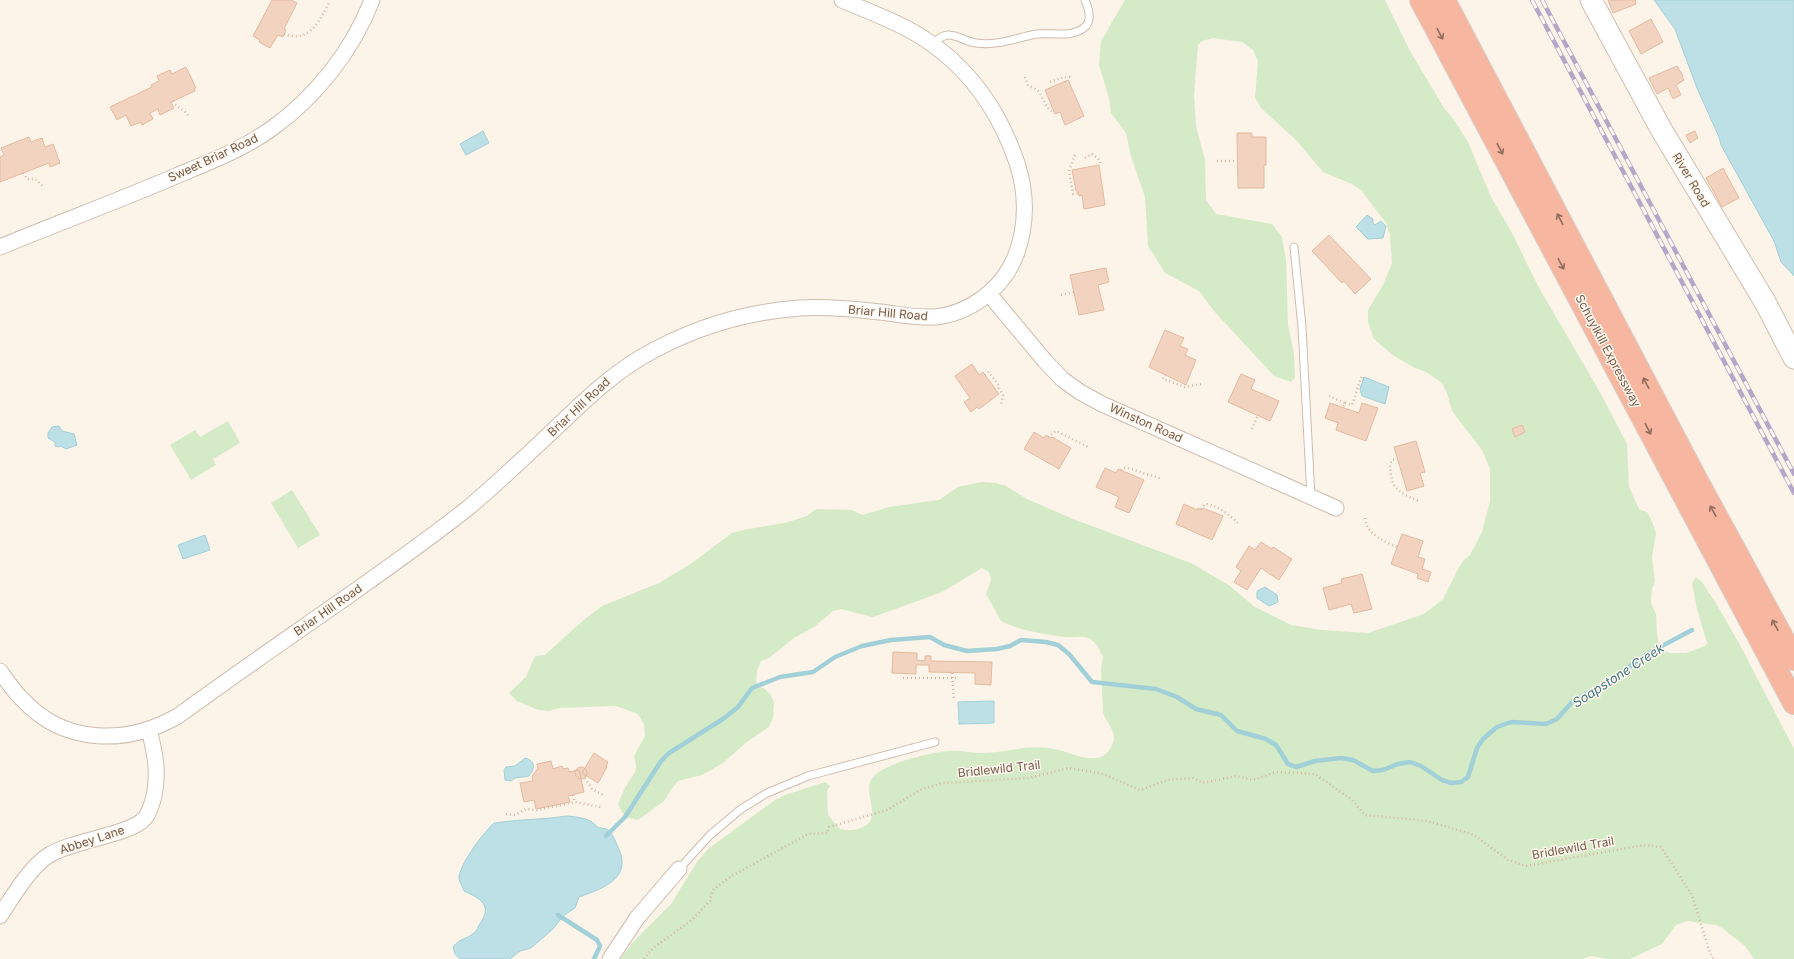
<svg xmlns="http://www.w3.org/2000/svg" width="1794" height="959" font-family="Inter,sans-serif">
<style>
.green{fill:#d5eac6}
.water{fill:#bce0e6;stroke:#a2d0d8}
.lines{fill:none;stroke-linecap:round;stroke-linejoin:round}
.stream{stroke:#a2d0d8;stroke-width:4.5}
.building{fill:#f2d3bf;stroke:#e4baa0}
.lane-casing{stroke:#cebcae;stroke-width:9}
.street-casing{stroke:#cebcae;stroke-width:17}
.secondary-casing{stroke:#d4beae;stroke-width:23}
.highway-casing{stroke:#d9d1cd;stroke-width:24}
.path{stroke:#d7b6a2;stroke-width:2.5;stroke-dasharray:1 3;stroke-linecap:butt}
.lane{stroke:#fff;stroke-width:7}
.street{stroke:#fff;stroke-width:15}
.secondary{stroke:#fff;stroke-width:21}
.highway{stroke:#f6b69f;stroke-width:22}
.rail-casing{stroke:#b7a5c7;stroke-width:4.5}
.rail{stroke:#fff8ee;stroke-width:3;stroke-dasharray:9;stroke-linecap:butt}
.oneway{stroke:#906d5d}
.labels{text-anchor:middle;stroke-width:3;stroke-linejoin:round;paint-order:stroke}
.street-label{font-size:12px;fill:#775b4c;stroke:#fff8ee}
.water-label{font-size:13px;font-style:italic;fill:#427883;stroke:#fff8ee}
</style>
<rect width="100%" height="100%" fill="#fcf4e8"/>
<path class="green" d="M1125,0H1385L1410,51L1444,108L1454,120L1468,142L1491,197L1511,231L1538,286L1601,394L1627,444L1629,487L1639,509L1647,512L1651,519L1656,533L1652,557L1655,582L1652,589L1651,603L1656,614L1657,635L1660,647L1669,653H1686L1705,646L1707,643L1697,609L1692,583L1696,577L1702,582L1717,605L1740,645L1794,749V959H1754L1745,946L1722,928L1716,925L1687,921L1676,925L1662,944L1630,959H1607L1591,956L1583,959H620L635,940L671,904L697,862L708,849L775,800L785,795L825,782L830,786L827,791L828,815L840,829C849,831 854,831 863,827C883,819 863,794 871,780C879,764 932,752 949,751C959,750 969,753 980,753C1003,753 1026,745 1049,748C1065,750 1081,760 1097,758C1103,758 1110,751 1112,745C1119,732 1106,724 1103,712L1101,668L1103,657C1099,650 1097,643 1090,639C1083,635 1074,638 1066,637C1044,634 1021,631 1001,621L986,594L991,580L989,572L982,568L942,592L879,615L872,617L841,609L833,611L814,627L794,638L769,658L761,661C757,670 755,676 757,685L765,689L770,694L774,702L773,718L769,727L748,741L723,763L702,775L678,781L673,787L664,801L638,820L625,817L618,804C621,798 623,791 626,786C634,773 639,772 634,756L645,736L644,724L638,714L616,706L560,708L549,711L538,710L517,701L509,693L526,677L535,656L545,655L580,623L602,606L659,583L692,563L732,533L743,530L785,523L807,516L816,509L852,510L862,515L889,507L939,500L958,487L982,482L995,483L1006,486L1027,499L1073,519L1193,564L1230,586L1255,607L1291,625L1321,630L1368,633L1424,614L1443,599L1459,567L1464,560L1470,555L1482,532L1490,501V469L1482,450L1452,411L1447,393L1441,382L1426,372L1415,368L1394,356L1374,339L1368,322V310L1383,285L1392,263L1390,235L1386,223L1361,190L1352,184L1323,172L1297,141L1261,108L1255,97L1258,61L1253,50L1242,42L1213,38L1202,41L1198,45L1194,96L1196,126L1205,160L1206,200L1216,214L1272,224L1282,237L1286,260L1288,325L1294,354L1295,378L1291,382L1274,376L1214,311L1199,291L1165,273L1148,246L1145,197L1131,156L1126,133L1111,113L1109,98L1099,65L1101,41Z
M228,421L240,443L213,459L216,465L191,480L170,445L195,430L200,437Z
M292,490L320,535L298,548L271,503Z"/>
<path class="water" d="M1654,0H1794V276L1781,262L1774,241L1721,145L1719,137L1697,88L1675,29Z
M483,131L489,143L466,155L460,144Z
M1367,215L1373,219V223L1375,225L1381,221L1386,226L1383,238L1368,239L1356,227Z
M1364,377L1389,387L1385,404L1362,396L1360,389Z
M59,426L62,431L74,434L77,445L66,449L61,446L59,447L55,446V442L48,438V433L52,427Z
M205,535L210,550L183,559L178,545Z
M1265,587L1277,595L1278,602L1269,606L1257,598V591Z
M994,701V723L959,724L958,702Z
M525,758C536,761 535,768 529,776L515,778L511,781L505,780L504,770L506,767L515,766Z
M567,816C578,817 591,818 597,827C601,829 604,828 606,829C613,831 615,842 618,847C633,878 604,888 579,897L575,908L563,916L553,929L531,948L520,951L510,959H460L455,954L453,947C461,937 466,940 474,933C476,931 478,928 479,925C493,906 482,899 464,891C463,888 460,883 459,879C458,866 484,832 494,823C518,819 543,820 567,816Z"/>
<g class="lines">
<path class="stream" d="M606,836L625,817L661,761L669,753L723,719L738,707L752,688L780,677L813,672L835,657L862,646L891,640L930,637L944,645L967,651L997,649L1010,646L1021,640L1046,642L1058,645L1069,654L1092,682L1156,689L1177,697L1196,709L1221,715L1237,731L1266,739L1276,745L1288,764L1296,767L1315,761L1341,758L1353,760L1373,771L1383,770L1398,764L1410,762L1421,766L1442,780L1451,783L1461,782L1468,777L1477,748L1483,739L1497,727L1511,722L1546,724L1557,719L1574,700L1601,687L1647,654L1692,630
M558,915L597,940L600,946L594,959"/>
</g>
<path class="building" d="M272,0H291L297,3L284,29L286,30L283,37L278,35L270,48L259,42L260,40L253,36Z
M1608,0H1635L1636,4L1613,13Z
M1651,19L1663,42L1641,54L1629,31Z
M1677,66L1683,76L1682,77L1684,80L1676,85L1681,95L1673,99L1668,88L1657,94L1649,78Z
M186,67L196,88L194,89L195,91L171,102L174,108L160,115L158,109L150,113L153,119L142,125L141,122L131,126L126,115L117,120L110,107L152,87L151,85L159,81L157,76L170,70L172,74Z
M1068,80L1084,116L1065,125L1060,112L1055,114L1045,90Z
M1695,131L1698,138L1690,143L1686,135Z
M1237,133H1252V137H1266V165H1264V188H1238Z
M29,137L31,142L42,138L45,147L53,144L60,163L50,167L49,163L0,182V157L4,155L1,148Z
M1099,165L1105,205L1084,209L1082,195L1079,196L1078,191H1076L1072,170Z
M1723,168L1739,198L1722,207L1706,178Z
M1329,235L1371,279L1355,294L1344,281L1342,283L1312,251Z
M1106,268L1109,282L1098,285L1104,310L1079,315L1070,275Z
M1165,330L1184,338L1180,346L1188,349L1185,355L1196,360L1186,385L1149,367Z
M972,364L979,375L983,372L999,394L979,409L977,407L971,412L964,402L970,398L955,376Z
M1241,374L1255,380L1251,389L1279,401L1270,421L1228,402Z
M1330,403L1359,413L1362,403L1378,408L1366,441L1336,430L1338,423L1325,418Z
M1522,425L1525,432L1515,437L1512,429Z
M1034,432L1044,438L1046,435L1051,438L1052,437L1071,448L1059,469L1024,449Z
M1416,441L1425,472L1420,473L1424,486L1407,491L1394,447Z
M1105,468L1116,473L1118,469L1144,480L1129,513L1115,507L1119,497L1096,487Z
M1184,504L1197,510L1198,508L1202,510L1203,508L1223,516L1212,540L1176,524Z
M1402,534L1423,541L1418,557L1425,559L1422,569L1431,572L1428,582L1417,578L1418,574L1391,564Z
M1261,542L1272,549L1273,547L1292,559L1279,580L1261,568L1247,590L1234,582L1241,571L1236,567L1249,546L1255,550Z
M1362,574L1372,609L1354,613L1351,604L1329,610L1323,588L1342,583L1341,579Z
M893,652L917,653V660L925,661V656H931V661L992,662L991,685L975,684V673L929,672V665H916V674L892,673Z
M594,753L608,762L606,766L607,767L598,783L582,773Z
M551,761L553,769L562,766L563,769L568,768L569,772L579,770L584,792L568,796L570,802L536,809L534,800L524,802L520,783L533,781L532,776L538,768L537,764Z
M575 773a6 6 0 1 1 12 0a6 6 0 1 1-12 0Z"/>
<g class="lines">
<defs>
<path id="lane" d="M932,44C937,40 943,34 950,35C959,36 967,42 976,43C998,46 1016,38 1036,34C1052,32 1073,39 1086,26C1092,19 1088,7 1085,0
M1294,247L1302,327L1311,497
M679,869L710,835L741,809L767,793L808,776L935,742"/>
<path id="street" d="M0,247C58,223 118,201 176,176C209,162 242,150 271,129C315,98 353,50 372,0
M989,294L1045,361L1062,379L1080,392L1102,404L1336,508
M0,671C7,681 14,692 23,700C65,745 127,745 178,716C234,675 291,636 348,596C389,567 429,539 468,508C499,482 528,454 558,426C584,401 609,377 640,358C689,329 743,312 800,308C826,306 854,309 880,312C898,314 916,318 934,317C969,314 1003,289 1016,255C1027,225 1027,194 1017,163C997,104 960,56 904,27C884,17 863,9 842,0
M0,916C13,896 30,867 49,855C73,840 131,835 145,818C150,812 152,804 154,796C159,773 155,752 149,730
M610,959L637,918L679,869"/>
<path id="secondary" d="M1591,0L1661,129L1765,302L1794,358"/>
<path id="highway" d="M1421,0L1794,703
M1444,0L1696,479L1794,659"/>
</defs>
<use href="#lane" class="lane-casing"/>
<use href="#street" class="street-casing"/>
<use href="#secondary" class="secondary-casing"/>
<use href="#highway" class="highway-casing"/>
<path class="path" d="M284,34C310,44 320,20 330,1
M1025,77L1028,85C1031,88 1036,88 1039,92C1043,98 1047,111 1054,112
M1050,82L1064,77H1070L1071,80
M173,101C177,109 184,108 189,117
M1075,155L1069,171L1073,194L1079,193
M1085,158L1092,154L1100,160L1101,165
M1217,161H1238
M23,173L27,179H35L44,187
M1061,295L1074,292
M1165,374L1163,379L1185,387L1202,384
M985,375L989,372L999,386V388L1003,395L1001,405
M1329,396L1345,403L1343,407
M1345,403L1352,405L1362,375
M1252,429L1258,415
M1048,437L1056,431L1088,447
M1398,459L1392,460L1390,464C1391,489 1397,491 1418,501
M1121,470L1123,468H1128L1162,479
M1201,509L1205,504C1219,505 1230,516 1240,525
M1365,518C1366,534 1384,541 1397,547
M952,673L954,700
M903,678H959
M585,778L592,789L605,796
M573,795L575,802L601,807
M506,814L515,815L526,809L537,810L575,802
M644,959L653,948L692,920L710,901L713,890L730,877L808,834L828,833L829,827L887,810L920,790L943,783L1029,778L1069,768L1103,774L1140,790L1168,780L1193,778L1203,783L1236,776L1253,780L1276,772L1315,774L1352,800L1365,815L1428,821L1474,835L1508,860L1526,866L1644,845L1661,847L1692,895L1710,953L1714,959"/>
<use href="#lane" class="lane"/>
<use href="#street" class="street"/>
<use href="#secondary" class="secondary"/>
<use href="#highway" class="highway"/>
<defs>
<path id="rail" d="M1532,0L1794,493
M1542,0L1794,474"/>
</defs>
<use href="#rail" class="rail-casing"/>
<use href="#rail" class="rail"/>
</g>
<defs><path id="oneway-shaft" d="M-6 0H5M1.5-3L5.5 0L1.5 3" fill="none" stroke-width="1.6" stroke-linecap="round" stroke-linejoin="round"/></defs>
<g class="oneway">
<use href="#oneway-shaft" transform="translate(1440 34) rotate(62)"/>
<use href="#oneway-shaft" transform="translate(1500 149) rotate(62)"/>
<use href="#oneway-shaft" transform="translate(1560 219) rotate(-118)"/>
<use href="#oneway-shaft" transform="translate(1561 264) rotate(62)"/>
<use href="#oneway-shaft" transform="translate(1646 383) rotate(-118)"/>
<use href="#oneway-shaft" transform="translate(1648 429) rotate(62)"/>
<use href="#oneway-shaft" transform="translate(1713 511) rotate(-119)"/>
<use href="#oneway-shaft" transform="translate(1775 625) rotate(-119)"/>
</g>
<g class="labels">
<g class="street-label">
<text transform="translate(213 158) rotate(-25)" y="4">Sweet Briar Road</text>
<text transform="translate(1691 180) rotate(59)" y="4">River Road</text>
<text transform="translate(888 313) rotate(5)" y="4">Briar Hill Road</text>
<text transform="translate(1608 351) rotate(62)" y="4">Schuylkill Expressway</text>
<text transform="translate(579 407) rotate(-43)" y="4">Briar Hill Road</text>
<text transform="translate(1146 423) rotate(24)" y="4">Winston Road</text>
<text transform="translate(328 610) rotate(-35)" y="4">Briar Hill Road</text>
<text transform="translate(999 769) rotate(-6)" y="4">Bridlewild Trail</text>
<text transform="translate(92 840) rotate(-18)" y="4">Abbey Lane</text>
<text transform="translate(1573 848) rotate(-10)" y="4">Bridlewild Trail</text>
</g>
<g class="water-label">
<text transform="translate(1618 675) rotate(-33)" y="5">Soapstone Creek</text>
</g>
</g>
</svg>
